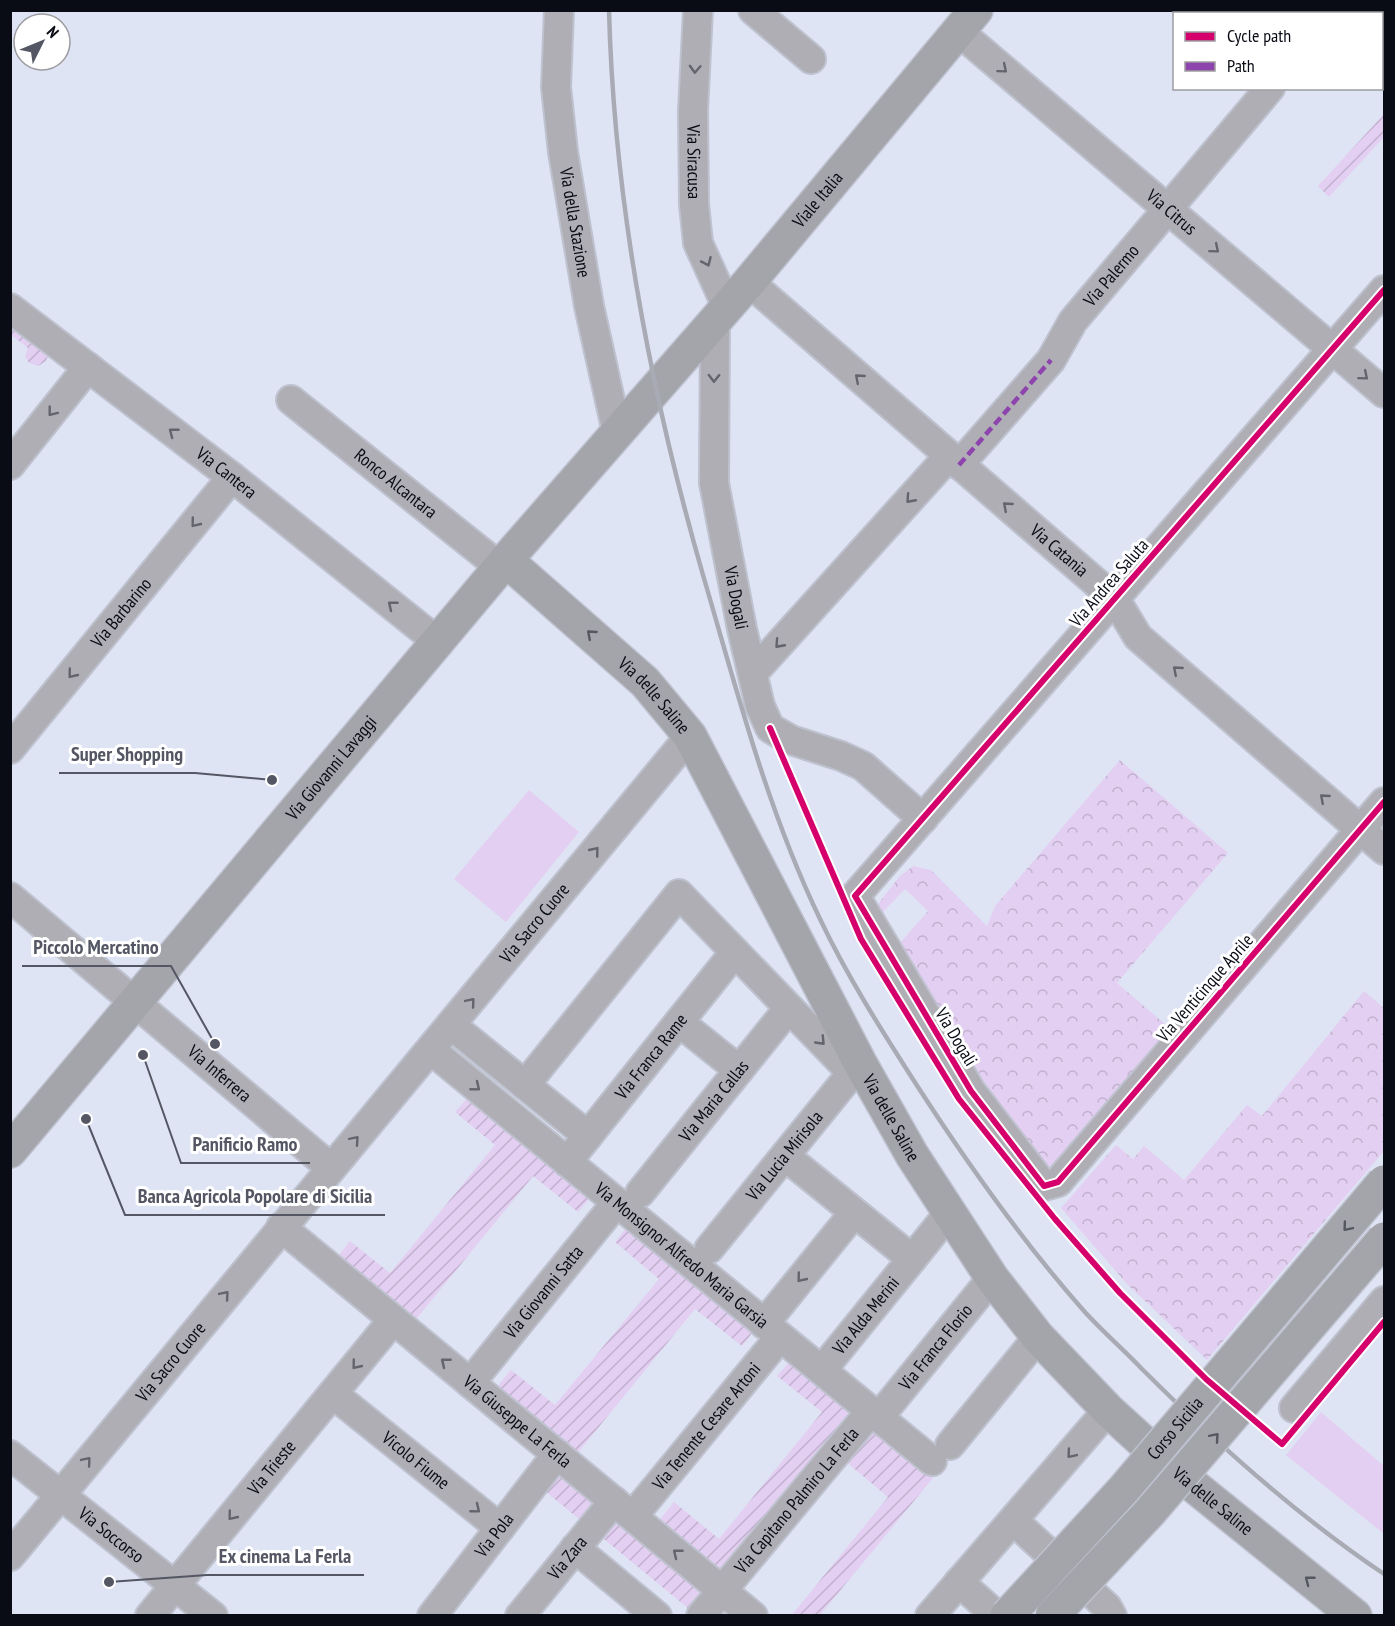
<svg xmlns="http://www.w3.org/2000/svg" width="1395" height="1626" font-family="'PT Sans Narrow',sans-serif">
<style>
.grass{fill:#e3cff1}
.park{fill:url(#park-crowns)}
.garden{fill:url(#garden-furrows)}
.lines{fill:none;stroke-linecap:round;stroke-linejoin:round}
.street-casing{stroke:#bec2cf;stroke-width:32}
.secondary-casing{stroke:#bec2cf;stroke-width:36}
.street{stroke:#aeaeb4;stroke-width:28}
.secondary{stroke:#a4a4ab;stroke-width:33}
.rail{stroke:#a9abb4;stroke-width:4.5}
.secondary-bridge-casing{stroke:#bec2cf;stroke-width:36;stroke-linecap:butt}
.secondary-bridge{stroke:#a4a4ab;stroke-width:33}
.quiet{stroke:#8e44ad;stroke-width:4.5;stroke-dasharray:9 4.5;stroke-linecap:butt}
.cycleway-casing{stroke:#fff;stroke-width:10}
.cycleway{stroke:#d6006c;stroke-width:6}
.oneway{stroke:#64656c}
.oneway2{stroke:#565860}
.labels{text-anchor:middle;stroke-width:6;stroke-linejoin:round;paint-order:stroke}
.street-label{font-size:18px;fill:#090b15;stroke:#fff}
.leader{fill:none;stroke:#545763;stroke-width:2}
.callout-dot{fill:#545763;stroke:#fff;stroke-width:2}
.callout-label{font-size:20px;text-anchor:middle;font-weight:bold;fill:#545763;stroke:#fff;stroke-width:6;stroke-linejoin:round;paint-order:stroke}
</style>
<defs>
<pattern id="park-crowns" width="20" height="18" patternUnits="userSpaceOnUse" patternTransform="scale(1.5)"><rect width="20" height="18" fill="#e3cff1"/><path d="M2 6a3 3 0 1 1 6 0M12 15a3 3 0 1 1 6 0" fill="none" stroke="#c1b0ce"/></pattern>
<pattern id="garden-furrows" width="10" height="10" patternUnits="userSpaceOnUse" patternTransform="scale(1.5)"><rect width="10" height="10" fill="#e3cff1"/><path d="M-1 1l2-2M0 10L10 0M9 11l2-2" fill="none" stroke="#c1b0ce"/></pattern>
</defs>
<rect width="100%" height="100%" fill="#dfe4f5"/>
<path class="grass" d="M529,790L579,832L506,922L454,879Z
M1321,1412L1384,1466V1534L1286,1455Z"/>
<path class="park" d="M1120,760L1228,853L1117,983L1166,1025L1159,1040L1053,1168L1039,1162L976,1069L900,943L928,911L905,889L882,913L878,904L899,877L913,866L931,870L987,926L995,906Z
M1364,991L1384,1008V1151L1207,1360L1127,1284L1061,1208L1116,1145L1133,1159L1144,1146L1184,1180L1247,1105L1262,1116Z"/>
<path class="garden" d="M1384,114V137L1329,197L1318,186Z
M10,325L45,350L48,356L46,361L38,366L29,363L25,356L28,348L11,335Z
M468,1097L590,1198L578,1212L533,1176L413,1323L335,1260L350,1241L390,1273L495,1145L455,1112Z
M626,1228L753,1332L742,1346L695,1309L576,1455L495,1389L511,1370L555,1405L659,1279L615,1242Z
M790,1361L851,1410L718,1573L657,1523L674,1502L719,1539L822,1412L777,1376Z
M871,1428L933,1478L820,1615L791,1616L888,1497L845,1461Z
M562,1472L600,1502L584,1523L546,1492Z
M615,1515L706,1588L689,1609L599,1535Z"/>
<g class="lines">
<defs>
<g id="street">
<path id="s1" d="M559,10L556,87L563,152L589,306L617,432"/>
<path id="s2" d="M698,10L693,111L694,204L698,243L727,307"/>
<path d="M753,10L811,59"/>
<path d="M1320,10L1324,14"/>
<path id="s3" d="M958,31L1384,393"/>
<path id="s4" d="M749,282L1115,599L1138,637L1384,850"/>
<path d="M1384,290L855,896L971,1091L1044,1186L1058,1182L1384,802"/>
<path id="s5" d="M10,308L232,477L438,642"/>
<path id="s6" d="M715,320L714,483L742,629L760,706L770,728L791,740L841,756L863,766L923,819"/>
<path id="s7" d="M291,400L500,567"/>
<path d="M10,465L88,367"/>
<path id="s8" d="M959,465L1051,360L1073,321L1270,88"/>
<path d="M753,673L949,456"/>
<path id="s9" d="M10,749L232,477"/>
<path id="s10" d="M10,897L331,1168"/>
<path d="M679,1022L739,1070"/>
<path d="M451,1025L588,1136"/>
<path id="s11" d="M431,1050L932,1461"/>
<path d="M525,1085L679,894L852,1073"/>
<path d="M785,1156L912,1259L950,1212"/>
<path id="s12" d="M567,1162L735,952"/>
<path id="s13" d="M640,1193L789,1008"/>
<path id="s14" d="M281,1227L753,1616"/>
<path id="s15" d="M709,1249L860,1063"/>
<path d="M764,1324L854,1213"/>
<path id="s16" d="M822,1370L912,1259"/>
<path id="s17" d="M470,1383L617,1202"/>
<path id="s18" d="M333,1394L500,1528"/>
<path d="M1294,1408L1384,1301"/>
<path id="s19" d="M879,1417L992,1278"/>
<path d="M950,1445L1038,1337"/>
<path id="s20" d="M10,1455L213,1616"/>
<path id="s21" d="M633,1516L780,1337"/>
<path d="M1014,1521L1107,1607L1112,1616"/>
<path d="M575,1548L657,1616"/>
<path id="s22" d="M10,1556L690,736"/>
<path d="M959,1582L997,1616"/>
<path id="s23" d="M150,1616L393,1320"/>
<path id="s24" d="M432,1616L557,1454"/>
<path id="s25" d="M520,1616L614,1501"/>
<path id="s26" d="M701,1616L871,1411"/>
<path d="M930,1616L1108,1410"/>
</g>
<g id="secondary">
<path id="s27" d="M506,560L645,682L690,736L860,1063L912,1155L992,1278L1038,1337L1108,1410L1174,1470L1355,1616"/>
<path id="s28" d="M10,1151L506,560L749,282L976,10"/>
</g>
</defs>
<use href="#street" class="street-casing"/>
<use href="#secondary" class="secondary-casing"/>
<use href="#street" class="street"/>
<use href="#secondary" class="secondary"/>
<path class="rail" d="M609,10C614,202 650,391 703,575C737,691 767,809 820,919C847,976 882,1031 916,1084C967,1163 1022,1241 1084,1311C1102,1331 1123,1349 1142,1369C1217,1444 1296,1515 1384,1574"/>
<defs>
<g id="secondary-bridge">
<path id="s29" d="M1007,1616L1124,1489L1384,1182"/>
<path d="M1052,1616L1149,1513L1384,1239"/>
</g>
</defs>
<use href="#secondary-bridge" class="secondary-bridge-casing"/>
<use href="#secondary-bridge" class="secondary-bridge"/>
<path class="quiet" d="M959,465L1051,360"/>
<defs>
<path id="cycleway" d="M1384,290L855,896L971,1091L1044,1186L1058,1182L1384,802
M770,728L861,939L959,1099L1055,1219L1120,1293L1206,1379L1282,1444L1384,1322"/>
</defs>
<use href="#cycleway" class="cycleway-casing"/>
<use href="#cycleway" class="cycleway"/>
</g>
<defs><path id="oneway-chevron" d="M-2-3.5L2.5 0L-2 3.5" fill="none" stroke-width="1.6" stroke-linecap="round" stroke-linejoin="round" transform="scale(1.5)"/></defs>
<g class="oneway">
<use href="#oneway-chevron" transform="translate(695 69) rotate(93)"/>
<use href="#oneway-chevron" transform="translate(1003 69) rotate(40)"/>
<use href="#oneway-chevron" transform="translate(1215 249) rotate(40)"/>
<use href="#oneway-chevron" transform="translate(707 262) rotate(66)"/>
<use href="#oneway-chevron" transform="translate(1364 376) rotate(40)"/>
<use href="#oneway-chevron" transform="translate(714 378) rotate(91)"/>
<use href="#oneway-chevron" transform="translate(859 378) rotate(-139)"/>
<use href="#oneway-chevron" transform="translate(52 412) rotate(128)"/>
<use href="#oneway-chevron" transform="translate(173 432) rotate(-142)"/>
<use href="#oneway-chevron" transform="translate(910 499) rotate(132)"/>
<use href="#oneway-chevron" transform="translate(1007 506) rotate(-139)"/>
<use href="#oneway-chevron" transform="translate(195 523) rotate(129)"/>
<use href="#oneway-chevron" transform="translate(392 605) rotate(-141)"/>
<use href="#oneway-chevron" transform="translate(779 644) rotate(132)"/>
<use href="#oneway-chevron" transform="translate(1177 670) rotate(-139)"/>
<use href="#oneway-chevron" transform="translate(72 674) rotate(129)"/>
<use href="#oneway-chevron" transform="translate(1324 798) rotate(-139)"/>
<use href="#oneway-chevron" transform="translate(595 851) rotate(-51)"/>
<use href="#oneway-chevron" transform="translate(471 1002) rotate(-50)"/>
<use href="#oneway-chevron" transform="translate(821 1041) rotate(46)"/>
<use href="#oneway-chevron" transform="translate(476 1087) rotate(39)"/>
<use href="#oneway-chevron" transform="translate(355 1140) rotate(-49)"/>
<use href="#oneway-chevron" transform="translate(801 1278) rotate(129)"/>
<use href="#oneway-chevron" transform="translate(225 1295) rotate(-50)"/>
<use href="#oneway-chevron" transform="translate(445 1362) rotate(-141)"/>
<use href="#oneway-chevron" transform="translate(356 1365) rotate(129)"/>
<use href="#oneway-chevron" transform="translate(1071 1454) rotate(130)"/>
<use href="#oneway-chevron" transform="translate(87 1461) rotate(-50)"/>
<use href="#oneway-chevron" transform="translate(476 1509) rotate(39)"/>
<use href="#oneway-chevron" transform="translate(232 1516) rotate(129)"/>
<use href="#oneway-chevron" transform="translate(677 1553) rotate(-141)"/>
</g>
<g class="oneway2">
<use href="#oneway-chevron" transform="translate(591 634) rotate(-139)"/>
<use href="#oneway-chevron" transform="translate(1347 1227) rotate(130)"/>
<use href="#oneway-chevron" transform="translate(1215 1437) rotate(-49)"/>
<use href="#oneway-chevron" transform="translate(1309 1580) rotate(-142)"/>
</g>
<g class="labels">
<g class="street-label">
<text dy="6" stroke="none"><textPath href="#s2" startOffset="152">Via Siracusa</textPath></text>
<text dy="6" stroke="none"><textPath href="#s28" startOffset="1248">Viale Italia</textPath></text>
<text dy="6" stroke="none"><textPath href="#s3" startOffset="280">Via Citrus</textPath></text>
<text dy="6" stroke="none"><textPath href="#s1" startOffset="214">Via della Stazione</textPath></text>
<text dy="6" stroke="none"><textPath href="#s8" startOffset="244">Via Palermo</textPath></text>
<text dy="6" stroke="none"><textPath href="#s5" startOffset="272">Via Cantera</textPath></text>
<text dy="6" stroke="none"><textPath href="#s7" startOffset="134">Ronco Alcantara</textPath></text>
<text dy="6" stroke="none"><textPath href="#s4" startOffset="410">Via Catania</textPath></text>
<text transform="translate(1109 583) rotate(-49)" y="6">Via Andrea Saluta</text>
<text dy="6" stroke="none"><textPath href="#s6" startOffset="280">Via Dogali</textPath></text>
<text dy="6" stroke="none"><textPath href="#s9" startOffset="176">Via Barbarino</textPath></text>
<text dy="6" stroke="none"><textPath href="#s27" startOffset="201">Via delle Saline</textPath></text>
<text dy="6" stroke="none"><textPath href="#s28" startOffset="500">Via Giovanni Lavaggi</textPath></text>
<text dy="6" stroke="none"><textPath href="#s22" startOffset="822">Via Sacro Cuore</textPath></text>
<text transform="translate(1205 988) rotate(-49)" y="6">Via Venticinque Aprile</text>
<text transform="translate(956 1037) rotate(59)" y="6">Via Dogali</text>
<text dy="6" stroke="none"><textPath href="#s12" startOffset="135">Via Franca Rame</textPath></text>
<text dy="6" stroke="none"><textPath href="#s10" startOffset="274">Via Inferrera</textPath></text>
<text dy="6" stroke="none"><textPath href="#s13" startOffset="118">Via Maria Callas</textPath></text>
<text dy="6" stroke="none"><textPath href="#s27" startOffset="687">Via delle Saline</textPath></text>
<text dy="6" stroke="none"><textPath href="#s15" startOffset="120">Via Lucia Mirisola</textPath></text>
<text dy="6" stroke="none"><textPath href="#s11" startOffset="324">Via Monsignor Alfredo Maria Garsia</textPath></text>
<text dy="6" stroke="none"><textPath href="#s17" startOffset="117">Via Giovanni Satta</textPath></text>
<text dy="6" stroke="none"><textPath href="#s16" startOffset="70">Via Alda Merini</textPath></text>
<text dy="6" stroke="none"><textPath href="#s19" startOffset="90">Via Franca Florio</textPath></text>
<text dy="6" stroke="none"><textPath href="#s22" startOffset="252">Via Sacro Cuore</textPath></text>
<text dy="6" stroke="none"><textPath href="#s14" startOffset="306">Via Giuseppe La Ferla</textPath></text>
<text dy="6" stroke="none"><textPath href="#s21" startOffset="116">Via Tenente Cesare Artoni</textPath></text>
<text dy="6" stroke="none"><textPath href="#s29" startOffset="252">Corso Sicilia</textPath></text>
<text dy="6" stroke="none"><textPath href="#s18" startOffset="106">Vicolo Fiume</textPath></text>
<text dy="6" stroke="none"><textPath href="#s23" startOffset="192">Via Trieste</textPath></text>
<text dy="6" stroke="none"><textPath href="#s26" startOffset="150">Via Capitano Palmiro La Ferla</textPath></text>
<text dy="6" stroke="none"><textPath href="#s27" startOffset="1191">Via delle Saline</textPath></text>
<text dy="6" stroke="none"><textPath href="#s20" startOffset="129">Via Soccorso</textPath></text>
<text dy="6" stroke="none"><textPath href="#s24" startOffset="102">Via Pola</textPath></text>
<text dy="6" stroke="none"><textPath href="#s25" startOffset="75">Via Zara</textPath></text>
</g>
</g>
<path class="leader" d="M272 780L195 773H59M215 1044L171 966H22M143 1055L181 1163H310M86 1119L125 1215H385M109 1582L207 1575H364"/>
<g class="callout-dot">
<circle cx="272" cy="780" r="6"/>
<circle cx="215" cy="1044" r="6"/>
<circle cx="143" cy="1055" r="6"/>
<circle cx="86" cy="1119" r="6"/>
<circle cx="109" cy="1582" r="6"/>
</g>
<g class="callout-label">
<text x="127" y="761">Super Shopping</text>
<text x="96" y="954">Piccolo Mercatino</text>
<text x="245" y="1151">Panificio Ramo</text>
<text x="255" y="1203">Banca Agricola Popolare di Sicilia</text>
<text x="285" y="1563">Ex cinema La Ferla</text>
</g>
<rect width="1395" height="1626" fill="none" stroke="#090b15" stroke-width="24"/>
<rect x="1173" y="12" width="210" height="78" fill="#ffffff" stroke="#9d9da1" stroke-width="1.5"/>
<rect x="1185" y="32" width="30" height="9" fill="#d6006c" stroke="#9d9da1" stroke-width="1.5"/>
<text x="1227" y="42" font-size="18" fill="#090b15">Cycle path</text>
<rect x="1185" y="62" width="30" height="9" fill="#8e44ad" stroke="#9d9da1" stroke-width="1.5"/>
<text x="1227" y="72" font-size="18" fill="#090b15">Path</text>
<g transform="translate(42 42) rotate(47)"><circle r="28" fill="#ffffff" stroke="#9d9da1" stroke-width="1.5"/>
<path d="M0-4.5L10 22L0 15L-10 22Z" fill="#545763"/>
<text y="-9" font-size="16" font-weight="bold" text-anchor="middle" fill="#090b15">N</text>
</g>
</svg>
